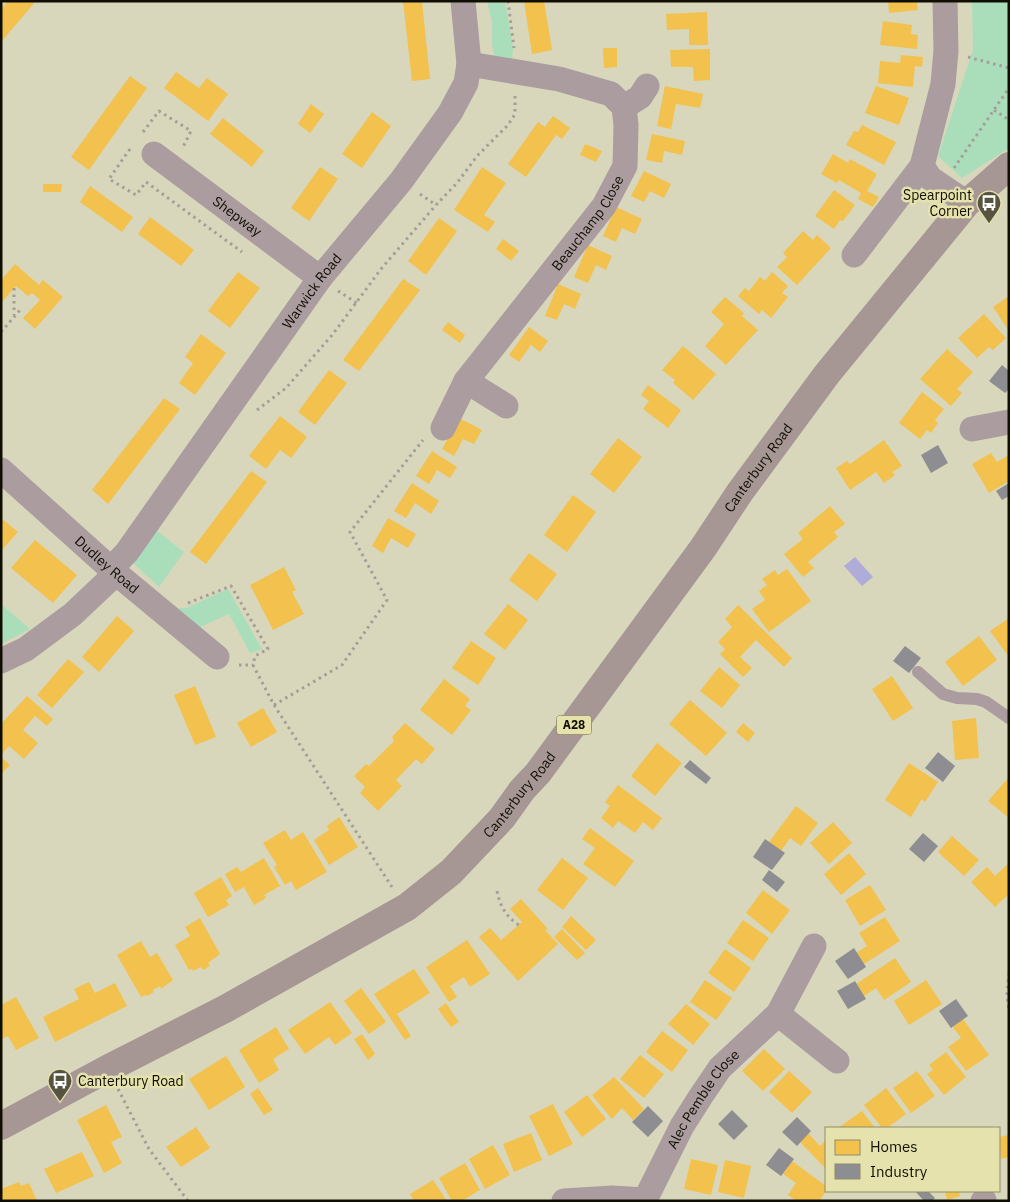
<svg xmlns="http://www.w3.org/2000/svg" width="1010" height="1202" font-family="'IBM Plex Sans',sans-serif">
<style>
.green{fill:#aadebb}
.water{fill:#afacd9}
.homes{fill:#f2c14e}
.industry{fill:#8d8d92}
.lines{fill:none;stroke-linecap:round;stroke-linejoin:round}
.path{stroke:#a69c98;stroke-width:3;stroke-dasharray:2.5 4;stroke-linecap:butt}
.service{stroke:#ab9ca0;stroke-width:12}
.minor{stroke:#ab9ca0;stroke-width:25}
.trunk{stroke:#a69795;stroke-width:28}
.labels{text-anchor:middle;stroke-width:5;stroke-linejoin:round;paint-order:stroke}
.shield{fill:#e5e2ae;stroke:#504e34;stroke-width:1}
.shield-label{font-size:12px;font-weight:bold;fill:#100e00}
.poi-label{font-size:14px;fill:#100e00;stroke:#e5e2ae;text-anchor:end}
.street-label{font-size:14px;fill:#100e00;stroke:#e5e2ae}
</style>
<rect width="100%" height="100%" fill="#d8d7bb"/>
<path class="green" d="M487,1H505L513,47L512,62L495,59L492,45V22Z
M972,1H1009V148L962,178L938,156L973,50Z
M156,530L184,552L159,587L133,563Z
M228,589L262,649L250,653L229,614L198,628L177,608H186Z
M1,604L30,629L1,644Z"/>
<path class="water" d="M855,557L873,577L862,586L844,566Z"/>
<path class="homes" d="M8,1H36L1,42V9Z
M403,1H422L430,79L412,81Z
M524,1H544L552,50L532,54Z
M888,1H917L918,10L889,13Z
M707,12L708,45H689V29L667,30L666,14Z
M883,21L912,25L911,34L918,35L917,49L880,45Z
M603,48H617V67L604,68Z
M710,49V80L694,81L693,67H671L670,50Z
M901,55L923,57L922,67L915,66L913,87L878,83L880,61L900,63Z
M176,72L199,88L207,78L228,94L208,121L164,88Z
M130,76L147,88L89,170L71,157Z
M665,86L703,94L700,108L676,104L671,129L657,126Z
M876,86L909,98L899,125L865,113Z
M311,104L324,114L310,133L298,124Z
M372,112L391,126L362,168L342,154Z
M553,116L570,128L562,139L556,135L526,177L508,164L538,122L545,127Z
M223,118L264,151L252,167L210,134Z
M862,125L896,142L884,165L846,145L854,131L858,132Z
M652,134L685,141L682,155L664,151L662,163L646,160Z
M585,144L602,151L596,162L580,155Z
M833,154L848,163L850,159L877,174L867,191L879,197L873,207L858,199L861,193L839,180L837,183L821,174Z
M320,167L338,179L309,221L291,208Z
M482,167L506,183L484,215L495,222L488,232L454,210Z
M644,171L671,184L664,198L650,191L644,202L631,196Z
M43,184H62L61,192H43Z
M90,186L133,217L122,232L80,202Z
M834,190L855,205L843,221L840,220L834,229L815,216Z
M616,207L642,219L635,234L622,228L616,242L603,236Z
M150,217L194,250L181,266L138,234Z
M439,218L457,231L426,275L408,261Z
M803,231L813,240L817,235L831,248L797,285L777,267L787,257L783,253Z
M503,239L519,251L511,261L496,249Z
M588,245L612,256L606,270L596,265L588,283L574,277Z
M15,264L39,285L43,280L63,297L35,329L23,318L40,300L32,293L28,296L16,286L1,303V280Z
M238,272L260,288L230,328L208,311Z
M772,272L788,286L782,293L788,297L771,318L762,310L759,314L738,296L745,288L749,291L760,277L765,281Z
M403,279L420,290L359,371L343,360Z
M558,284L581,294L575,309L564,304L557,320L545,316Z
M1009,296V331L993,307Z
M725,297L744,313L742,316L758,330L726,365L705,346L724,324L711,312Z
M984,314L1006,338L993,350L989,347L977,358L958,338Z
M448,322L465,335L460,343L442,330Z
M529,327L548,341L540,352L531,345L519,362L509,355Z
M201,334L226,353L195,395L179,383L193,363L185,357Z
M683,346L716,374L693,400L673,383L675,380L662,370Z
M947,349L973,372L957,389L962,393L951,406L920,379Z
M329,370L347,383L315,425L298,412Z
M648,385L681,410L668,428L643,409L649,401L641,395Z
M922,392L944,409L935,420L938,423L931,433L927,430L920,439L899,423Z
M164,398L180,409L108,504L92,490Z
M280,416L307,437L291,458L280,450L266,469L249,456Z
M459,418L482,430L474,444L463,439L454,456L442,449Z
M618,438L642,457L614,493L590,474Z
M884,440L902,466L892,472L895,475L884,483L876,472L850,490L836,468L847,461L850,464Z
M432,451L457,467L450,478L437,470L429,484L416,476Z
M991,453L997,462L1009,455V481L989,493L972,464Z
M251,471L267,482L206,564L190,552Z
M412,483L439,501L431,514L415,503L406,518L394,511Z
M573,495L596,512L567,552L544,535Z
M830,506L845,524L834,532L838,537L808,562L814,568L803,577L784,554L803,539L798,533Z
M1,518L18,532L1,551Z
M388,518L416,534L408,548L391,538L383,553L372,546Z
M35,540L77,575L53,603L11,568Z
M529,553L557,574L537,601L509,580Z
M284,567L296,590L292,592L304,614L273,630L250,585Z
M787,569L811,601L769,632L752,609L765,600L759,591L767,585L762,579L775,570L778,575Z
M508,604L528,620L505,650L484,634Z
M738,605L792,658L784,667L756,640L740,657L752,668L743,677L720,654L725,649L718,642L732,627L725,619Z
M117,616L134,631L99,672L82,657Z
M1009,618V657L990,631Z
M979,636L997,660L963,686L945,662Z
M471,641L496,658L478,685L452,668Z
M68,659L84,672L52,708L37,695Z
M719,667L740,685L722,708L700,691Z
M892,676L913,708L893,721L872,689Z
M444,679L470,699L465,706L471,710L452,735L420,710Z
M195,686L216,737L195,745L174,695Z
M27,696L53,719L47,726L35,716L23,730L38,743L24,759L9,746L1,755V724Z
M690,700L727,733L706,756L669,724Z
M263,708L277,732L251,747L237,723Z
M976,718L979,758L955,760L952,721Z
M405,723L435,749L422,764L416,759L396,780L402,786L378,811L360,793L365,787L354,776L366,764L369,766L394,741L392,737Z
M743,723L755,733L748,742L736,732Z
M657,743L682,763L655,796L631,776Z
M1,757L10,765L1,774Z
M909,763L938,782L925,802L922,799L911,817L885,800Z
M1009,777V818L988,801Z
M618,785L662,818L653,830L643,822L635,833L618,821L613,828L601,818L610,806L605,802Z
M796,806L818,823L801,846L790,838L781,851L769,842Z
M339,817L358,847L329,865L314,840L329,830L327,826Z
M833,822L852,843L829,864L810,843Z
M590,828L634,861L615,887L583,864L595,848L582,839Z
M285,830L291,840L303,832L327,872L296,890L291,881L285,885L274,867L277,865L263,843Z
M952,836L979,860L964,876L938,852Z
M849,853L866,874L841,895L824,874Z
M264,858L280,886L264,895L266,898L254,905L244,887L235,892L225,874L237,867L241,872Z
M562,858L588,878L563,910L537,890Z
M1009,863V894L995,907L971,882L987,867L995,876Z
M221,877L232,896L226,900L229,905L208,917L194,893Z
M870,885L886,910L860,926L845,900Z
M763,890L790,910L772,934L746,913Z
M521,899L547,928L546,931L558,944L518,981L479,937L490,928L501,940L522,922L510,909Z
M571,916L596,940L586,950L562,927Z
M885,917L900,941L864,964L856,953L867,946L859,933Z
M200,918L220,954L208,963L210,966L203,970L201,967L193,971L192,969L189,970L175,945L190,936L185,927Z
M743,920L769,938L753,961L727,943Z
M562,929L585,953L577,960L554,937Z
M467,940L490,974L470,987L464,977L450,986L457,997L449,1002L426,967Z
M141,941L150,957L157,953L173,980L161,989L160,986L153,990L154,992L147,996L146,995L141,997L117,955Z
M725,949L751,968L734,992L708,973Z
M895,958L911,982L884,1000L876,988L864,996L856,984Z
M414,969L430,993L397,1014L411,1036L405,1040L374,994Z
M705,980L732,998L716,1020L690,1002Z
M926,980L942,1004L909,1025L894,1001Z
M89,982L95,993L115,983L127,1006L55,1042L43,1017L79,999L74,989Z
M361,988L386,1022L369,1034L344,1001Z
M16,997L39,1038L16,1050L8,1036L2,1039L1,1038V1005Z
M330,1002L352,1033L335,1045L329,1037L305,1054L288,1030Z
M446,1003L459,1022L451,1027L438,1009Z
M686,1004L710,1024L693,1045L668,1024Z
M963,1019L989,1055L966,1071L948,1047L961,1038L953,1027Z
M276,1027L289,1049L273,1059L279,1070L259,1083L239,1050Z
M662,1031L688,1050L672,1072L646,1052Z
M362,1034L375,1054L368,1060L354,1039Z
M764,1049L785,1069L763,1091L742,1071Z
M946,1052L966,1077L944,1095L927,1074L933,1070L929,1065Z
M640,1055L664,1074L644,1098L620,1079Z
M226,1056L245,1087L209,1110L189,1079Z
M789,1071L812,1092L792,1113L769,1092Z
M917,1071L935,1096L911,1113L893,1088Z
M614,1077L644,1109L633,1120L622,1108L612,1119L592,1095Z
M258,1088L273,1110L264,1115L250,1094Z
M886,1088L906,1114L887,1128H882L864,1105Z
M587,1095L606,1119L582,1137L564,1112Z
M553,1104L573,1144L549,1156L529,1116Z
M106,1105L122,1137L111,1142L122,1163L104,1173L77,1120Z
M862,1111L875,1128H838Z
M196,1127L210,1148L181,1167L166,1147Z
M531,1133L542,1160L514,1172L503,1144Z
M808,1133L820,1146L826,1140V1169L800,1142Z
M1009,1135V1157L1001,1159L999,1137Z
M493,1145L510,1175L485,1189L469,1159Z
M82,1152L94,1176L56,1193L44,1169Z
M691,1159L718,1165L711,1195L684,1189Z
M725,1160L751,1166L744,1198L718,1192Z
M792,1161L826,1186V1191L819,1201H796L788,1195L796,1183L783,1174Z
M465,1163L480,1190L462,1201H452L439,1178Z
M433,1180L447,1201H414L410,1194Z
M19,1182L21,1186L29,1183L37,1201H1V1189Z
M945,1191H965L959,1193L960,1196L947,1200Z"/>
<path class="industry" d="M1002,365L1009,371V389L1005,393L989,381Z
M938,445L948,463L931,473L921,455Z
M1009,483V496L1002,500L996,491Z
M905,646L921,658L909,673L893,661Z
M938,752L955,766L943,782L925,768Z
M690,760L711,778L706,784L684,767Z
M923,833L938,846L924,862L909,849Z
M765,839L785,853L772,870L753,857Z
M769,870L785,882L777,892L762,880Z
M854,948L866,967L848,979L835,961Z
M855,981L866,999L848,1009L837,991Z
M956,999L968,1016L951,1028L939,1011Z
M648,1106L663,1121L648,1137L632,1122Z
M732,1110L748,1126L734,1140L718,1124Z
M797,1117L811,1131L797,1146L782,1132Z
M779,1148L794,1159L781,1176L766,1165Z
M915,1191H928L935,1198L932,1201H924Z"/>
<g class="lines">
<path class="path" d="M508,1L514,48
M968,57L1009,68
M994,110L1009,120
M143,132L159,111L191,131L183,147
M130,149L109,179L136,195L146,182L242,252
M954,168L1009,88
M420,194L436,205
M14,288V315
M338,291L357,303
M1,332L21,309
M257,410L286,388L333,334L381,269L436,205L457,183L477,156L508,125L515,114V95
M188,603L231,586L268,649L255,656L253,665L274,705L392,887
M239,665H253
M274,705L342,665L387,600L350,532L423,440
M497,891C500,906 506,917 519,925
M1009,973L1007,995L1009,1010
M118,1089L149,1149L188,1201"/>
<path class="service" d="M918,672L943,694L957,698L977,699L986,702L1009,718"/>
<g class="minor">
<path d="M945,1L946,51L943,84L922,166L930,178L967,203"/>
<path d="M624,107L640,97L647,86"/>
<path id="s1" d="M154,154L320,278"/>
<path d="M854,255L922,166"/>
<path d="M466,381L506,406"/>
<path id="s2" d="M443,428L466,381L604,206L625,166L626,125L624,107L611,94L559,79L469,64"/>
<path d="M972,429L1009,422"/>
<path id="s3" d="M1,470L111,569L217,657"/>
<path id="s4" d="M1,661L26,649L73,614L109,580L111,569L127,552L320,278L401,181L450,113L466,83L469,64L463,1"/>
<path d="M778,1014L837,1061"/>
<path id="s5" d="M564,1201L612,1198L645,1200L682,1126L701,1096L720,1068L778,1014L814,946"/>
<path d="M983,1201L984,1200"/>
</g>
<path class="trunk" id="s6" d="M1,1126L107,1069L225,1009L407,907L451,872L502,818L522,790L538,773L703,548L740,492L827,374L967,203L1009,166"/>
</g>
<defs>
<symbol id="bus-pin" viewBox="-11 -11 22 30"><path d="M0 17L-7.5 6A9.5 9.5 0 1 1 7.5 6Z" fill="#565441" stroke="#e5e2ae"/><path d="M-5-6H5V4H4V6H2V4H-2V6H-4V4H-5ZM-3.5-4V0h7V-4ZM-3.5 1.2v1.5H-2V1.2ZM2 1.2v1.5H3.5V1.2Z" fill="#fff"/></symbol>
</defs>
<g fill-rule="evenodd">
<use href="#bus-pin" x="975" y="189" width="28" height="38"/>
<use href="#bus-pin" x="46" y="1067" width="28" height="38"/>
</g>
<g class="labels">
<rect class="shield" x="556.5" y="715.5" width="35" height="19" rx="4"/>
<g class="shield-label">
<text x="574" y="729">A28</text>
</g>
<g class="poi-label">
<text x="972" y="200">Spearpoint<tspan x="972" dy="16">Corner</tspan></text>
<text x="78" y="1086" text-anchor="start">Canterbury Road</text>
</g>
<g class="street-label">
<text dy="5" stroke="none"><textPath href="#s1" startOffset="104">Shepway</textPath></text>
<text dy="5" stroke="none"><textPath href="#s2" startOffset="252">Beauchamp Close</textPath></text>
<text dy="5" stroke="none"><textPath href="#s4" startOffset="490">Warwick Road</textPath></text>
<text dy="5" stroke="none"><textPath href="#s6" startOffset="1026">Canterbury Road</textPath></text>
<text dy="5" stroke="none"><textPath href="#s3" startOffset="142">Dudley Road</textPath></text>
<text dy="5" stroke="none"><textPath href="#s6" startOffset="621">Canterbury Road</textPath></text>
<text dy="5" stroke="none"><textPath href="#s5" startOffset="198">Alec Pemble Close</textPath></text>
</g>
</g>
<rect width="1010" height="1202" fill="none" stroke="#100e00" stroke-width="5"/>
<rect x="825" y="1127" width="175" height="65" fill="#e5e2ae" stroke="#908d68"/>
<rect x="835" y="1140" width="25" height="15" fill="#f2c14e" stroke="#908d68"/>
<text x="870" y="1152" font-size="15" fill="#100e00">Homes</text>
<rect x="835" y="1164" width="25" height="15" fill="#8d8d92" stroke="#908d68"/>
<text x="870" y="1177" font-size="15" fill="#100e00">Industry</text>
</svg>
